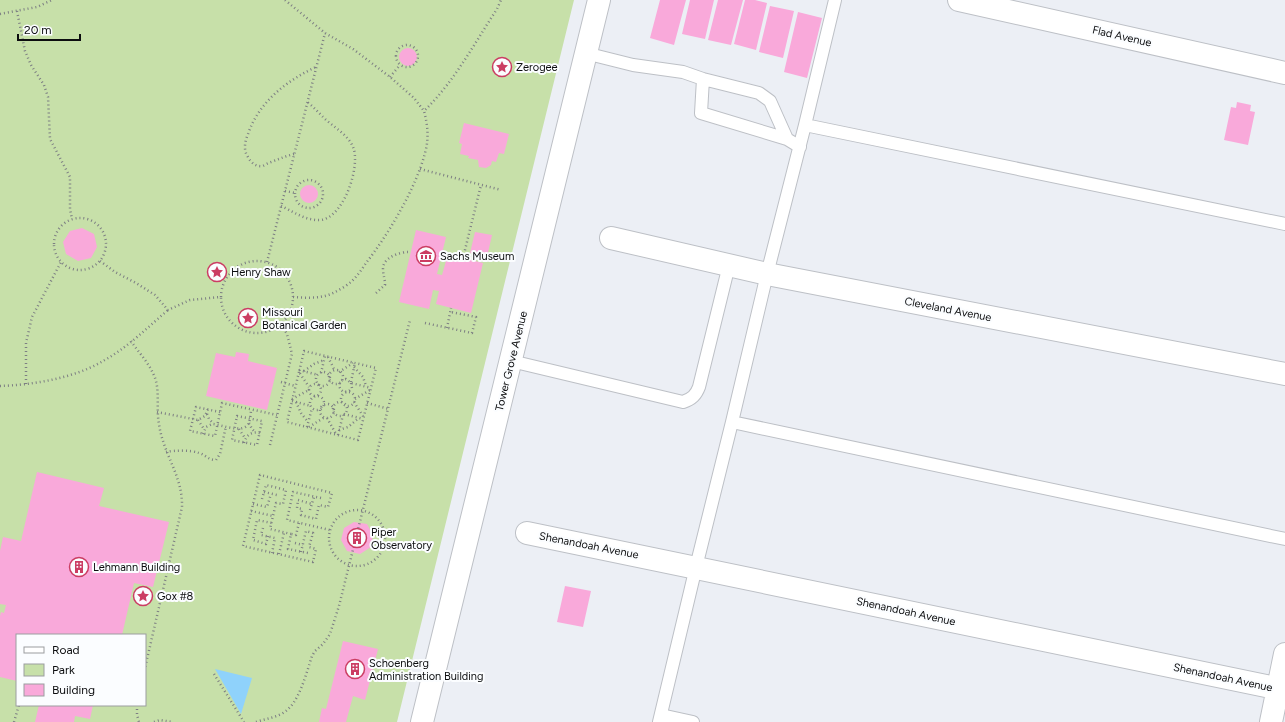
<svg xmlns="http://www.w3.org/2000/svg" width="1285" height="722" font-family="Figtree,sans-serif">
<style>
.green{fill:#c7e0a9;fill-rule:evenodd}
.water{fill:#8fd2fb}
.building{fill:#f9a9da}
.lines{fill:none;stroke-linecap:round;stroke-linejoin:round}
.lane-casing{stroke:#bdc0c6;stroke-width:14}
.street-casing{stroke:#bdc0c6;stroke-width:24}
.secondary-casing{stroke:#bdc0c6;stroke-width:24}
.path{stroke:#7d7f83;stroke-width:2.5;stroke-dasharray:1 3;stroke-linecap:butt}
.lane{stroke:#fff;stroke-width:12}
.street{stroke:#fff;stroke-width:22}
.secondary{stroke:#fff;stroke-width:22}
.labels{text-anchor:middle;stroke-width:4;stroke-linejoin:round;paint-order:stroke}
.street-label{font-size:11px;fill:#0c0d0f;stroke:#fbfdff}
.poi-label{font-size:11px;fill:#0c0d0f;stroke:#fbfdff;text-anchor:start}
</style>
<rect width="100%" height="100%" fill="#eceff5"/>
<path class="green" d="M0,0H574L397,722H0ZM17,635H145V705H17Z"/>
<path class="water" d="M215,669L252,678L241,714Z"/>
<path class="building" d="M660,0H686L674,45L650,38Z
M690,0H714L705,39L682,34Z
M718,0H743L731,45L708,40Z
M745,0H755L767,3L756,50L734,44Z
M770,6L794,11L783,58L759,52Z
M798,12L822,18L807,78L784,72Z
M399 57a9 9 0 1 1 18 0a9 9 0 1 1-18 0Z
M1237,102L1251,105L1250,111L1255,112L1248,145L1224,140L1231,107L1236,108Z
M464,123L509,134L504,154L499,153L496,162L492,161L491,165L486,168L479,167L478,160L468,158L469,156L460,154L462,144L459,143Z
M300 194a9 9 0 1 1 18 0a9 9 0 1 1-18 0Z
M82,228L94,234L97,247L91,258L78,261L66,254L63,242L70,231Z
M416,230L446,237L437,274L442,275L448,254L483,263L471,313L436,304L439,291L433,290L429,309L399,302Z
M475,232L492,235L487,257L470,253Z
M236,352L249,354L248,361L277,368L267,410L206,396L216,353L235,357Z
M37,472L104,488L99,506L169,522L153,587L134,583L122,635H17V681L0,677V616L1,612L4,613L6,605L0,604V551L3,537L21,541Z
M354,522L367,524L373,535L371,547L360,554L347,551L341,540L344,528Z
M565,586L591,591L583,627L557,622Z
M343,641L378,649L365,700L353,696L346,722H319L322,708L326,709Z
M39,705H93L90,719L75,716L74,722H35Z"/>
<g class="lines">
<defs>
<path id="lane" d="M585,53L633,65L683,72L703,79L759,93L770,101L787,139L800,147
M703,79L701,113L787,139
M805,125L1285,224
M511,361L683,402C692,399 696,395 699,387L729,265
M732,422L1285,539
M661,715L693,722
M659,722L696,567L732,422L767,274L805,125L835,0"/>
<path id="street" d="M959,0L1285,73
M611,238L767,274L1285,374
M527,533L1285,690
M1271,722L1285,654"/>
<path id="secondary" d="M422,722L599,0"/>
</defs>
<use href="#lane" class="lane-casing"/>
<use href="#street" class="street-casing"/>
<use href="#secondary" class="secondary-casing"/>
<path class="path" d="M285,0L325,33L353,49L390,77L414,98L424,111
M17,11L25,51L31,65L44,85L48,97L50,139L70,177V209L72,219
M0,14L37,7L52,0
M396 56a11 11 0 1 1 22 0a11 11 0 1 1-22 0Z
M390,77L400,65
M294,154C286,156 279,159 271,162C268,163 265,165 263,166C256,167 251,163 248,157C243,150 245,141 248,134C259,102 286,81 316,67
M420,169L501,190
M295 194a14 14 0 1 1 28 0a14 14 0 1 1-28 0Z
M285,191L296,193
M281,206C294,212 306,221 321,220C344,217 361,166 353,147C348,135 335,128 325,119C319,113 314,107 307,102
M54 244a26 26 0 1 1 52 0a26 26 0 1 1-52 0Z
M463,258L481,185
M221 297a36 36 0 1 1 72 0a36 36 0 1 1-72 0Z
M100,261L115,272L136,283L155,295L168,310L190,300L220,297
M267,262L325,33
M376,293L385,285C385,278 383,275 383,269C383,257 400,252 409,252
M293,297C308,298 322,299 335,292C341,289 348,285 353,280C358,275 362,269 366,263C388,235 416,188 425,153C429,139 428,126 424,111C454,82 474,44 497,9L501,0
M425,323L472,333L476,317L451,312
M447,328L451,308
M131,341C139,353 150,364 155,378C160,392 156,409 159,424C163,454 183,476 182,507L145,668
M328,357L335,371
M354,367L363,377L366,386
M299,370L318,375
M329 377a7 7 0 1 1 14 0a7 7 0 1 1-14 0Z
M304,371L314,364L324,360
M299,372L287,422L358,440L376,368L304,351L299,372L309,387
M339,372L353,363
M316 379a7 7 0 1 1 14 0a7 7 0 1 1-14 0Z
M321,373L325,356
M281,382L295,386
M351,382L355,363
M351,383L352,388L349,391L344,392C337,388 338,380 346,379L351,383L371,388
M309 390a6 6 0 1 1 12 0a6 6 0 1 1-12 0Z
M26,384V343L32,317L61,262
M0,386C32,385 75,378 103,361C127,348 147,328 168,310
M341 399a7 7 0 1 1 14 0a7 7 0 1 1-14 0Z
M310 403a7 7 0 1 1 14 0a7 7 0 1 1-14 0Z
M292,399L309,390
M355,399L370,390
M292,401L311,406
M296,402L301,413L308,422
M354,402L363,416
M333 409a7 7 0 1 1 14 0a7 7 0 1 1-14 0Z
M367,403L389,409
M320 411a7 7 0 1 1 14 0a7 7 0 1 1-14 0Z
M157,412L198,420L205,416L208,409
M220,412L196,407L190,431L215,436L222,403L277,415
M207,414L209,419L213,423
M344,414L363,419
M237,416L262,421L257,445L232,440Z
M327,418L336,434
M198,420L204,429
M249,423L252,429L255,432
M307,427L312,408
M309,427L325,417
M239,429L245,438
M339,430L348,427L359,418
M203,434L206,427L212,424C221,424 243,435 249,423C250,419 251,414 251,409
M338,435L343,415
M244,443C246,435 252,431 260,433
M270,445L292,354L287,334L281,324
M166,452C175,450 191,450 199,453C206,455 208,460 216,460L220,454L226,426
M264,492L277,495
M321,498L293,492L287,520L330,530
M262,499L266,485L286,490L283,504L276,503L270,529L291,534
M253,504L267,507L271,494
M329 538a28 28 0 1 1 56 0a28 28 0 1 1-56 0Z
M310,510L314,497
M251,511L273,516
M299,523L296,535L291,534L288,549L308,553
M263,528L261,535L275,538L272,553
M268,536L266,544L253,540L257,520L272,523
M295,543L303,545
M301,552L306,531L313,533L309,547L316,549L313,562L243,546L260,475L332,493L328,507L319,505L316,519L301,515L302,509L297,508L298,500L312,504
M279,554L284,533
M214,674L244,722
M137,705V715L139,722
M14,722L19,705
M154,722L160,720L172,722
M256,722C265,719 274,718 283,713C299,704 306,674 312,656L315,651L323,644L330,634L339,606L410,320"/>
<use href="#lane" class="lane"/>
<use href="#street" class="street"/>
<use href="#secondary" class="secondary"/>
</g>
<defs>
<symbol id="sight-ring" viewBox="-11 -11 22 22"><circle r="9.5" fill="#fbfdff" stroke="#cb3d63" stroke-width="1.5"/><path d="M0-6L1.8-2.2L6-1.7L2.9 1.2L3.7 5.4L0 3.3L-3.7 5.4L-2.9 1.2L-6-1.7L-1.8-2.2Z" fill="#cb3d63"/></symbol>
<symbol id="museum-ring" viewBox="-11 -11 22 22"><circle r="9.5" fill="#fbfdff" stroke="#cb3d63" stroke-width="1.5"/><path d="M0-6L6-3V-2H-6V-3ZM-5-1h2V3h-2ZM-1-1h2V3h-2ZM3-1h2V3H3ZM-6 4H6V6H-6Z" fill="#cb3d63"/></symbol>
<symbol id="building-ring" viewBox="-11 -11 22 22"><circle r="9.5" fill="#fbfdff" stroke="#cb3d63" stroke-width="1.5"/><path d="M-4-6H4V6H1V3H-1V6H-4ZM-2.5-4.3h1.7v1.8h-1.7ZM.8-4.3h1.7v1.8H.8ZM-2.5-1h1.7V.8h-1.7ZM.8-1h1.7V.8H.8Z" fill="#cb3d63"/></symbol>
</defs>
<g fill-rule="evenodd">
<use href="#sight-ring" x="491" y="56" width="22" height="22"/>
<use href="#museum-ring" x="415" y="245" width="22" height="22"/>
<use href="#sight-ring" x="206" y="261" width="22" height="22"/>
<use href="#sight-ring" x="237" y="307" width="22" height="22"/>
<use href="#building-ring" x="346" y="527" width="22" height="22"/>
<use href="#building-ring" x="68" y="556" width="22" height="22"/>
<use href="#sight-ring" x="132" y="585" width="22" height="22"/>
<use href="#building-ring" x="344" y="658" width="22" height="22"/>
</g>
<g class="labels">
<g class="street-label">
<text transform="translate(1122 36) rotate(13)" y="4">Flad Avenue</text>
<text transform="translate(948 309) rotate(11)" y="4">Cleveland Avenue</text>
<text transform="translate(511 361) rotate(-76)" y="4">Tower Grove Avenue</text>
<text transform="translate(589 545) rotate(11)" y="4">Shenandoah Avenue</text>
<text transform="translate(906 611) rotate(12)" y="4">Shenandoah Avenue</text>
<text transform="translate(1223 677) rotate(12)" y="4">Shenandoah Avenue</text>
</g>
<g class="poi-label">
<text x="516" y="71">Zerogee</text>
<text x="440" y="260">Sachs Museum</text>
<text x="231" y="276">Henry Shaw</text>
<text x="262" y="316">Missouri<tspan x="262" dy="13">Botanical Garden</tspan></text>
<text x="371" y="536">Piper<tspan x="371" dy="13">Observatory</tspan></text>
<text x="93" y="571">Lehmann Building</text>
<text x="157" y="600">Gox #8</text>
<text x="369" y="667">Schoenberg<tspan x="369" dy="13">Administration Building</tspan></text>
</g>
</g>
<rect x="16" y="634" width="130" height="72" fill="#fbfdff" stroke="#9b9d9f"/>
<rect x="24" y="647" width="20" height="6" fill="#ffffff" stroke="#9b9d9f"/>
<text x="52" y="654" font-size="12" fill="#0c0d0f">Road</text>
<rect x="24" y="664" width="20" height="12" fill="#c7e0a9" stroke="#9b9d9f"/>
<text x="52" y="674" font-size="12" fill="#0c0d0f">Park</text>
<rect x="24" y="684" width="20" height="12" fill="#f9a9da" stroke="#9b9d9f"/>
<text x="52" y="694" font-size="12" fill="#0c0d0f">Building</text>
<path d="M18 34v6h62v-6" fill="none" stroke="#0c0d0f" stroke-width="2"/>
<text x="24" y="34" font-size="12" fill="#0c0d0f" stroke="#fbfdff" stroke-width="3" paint-order="stroke">20 m</text>
</svg>
